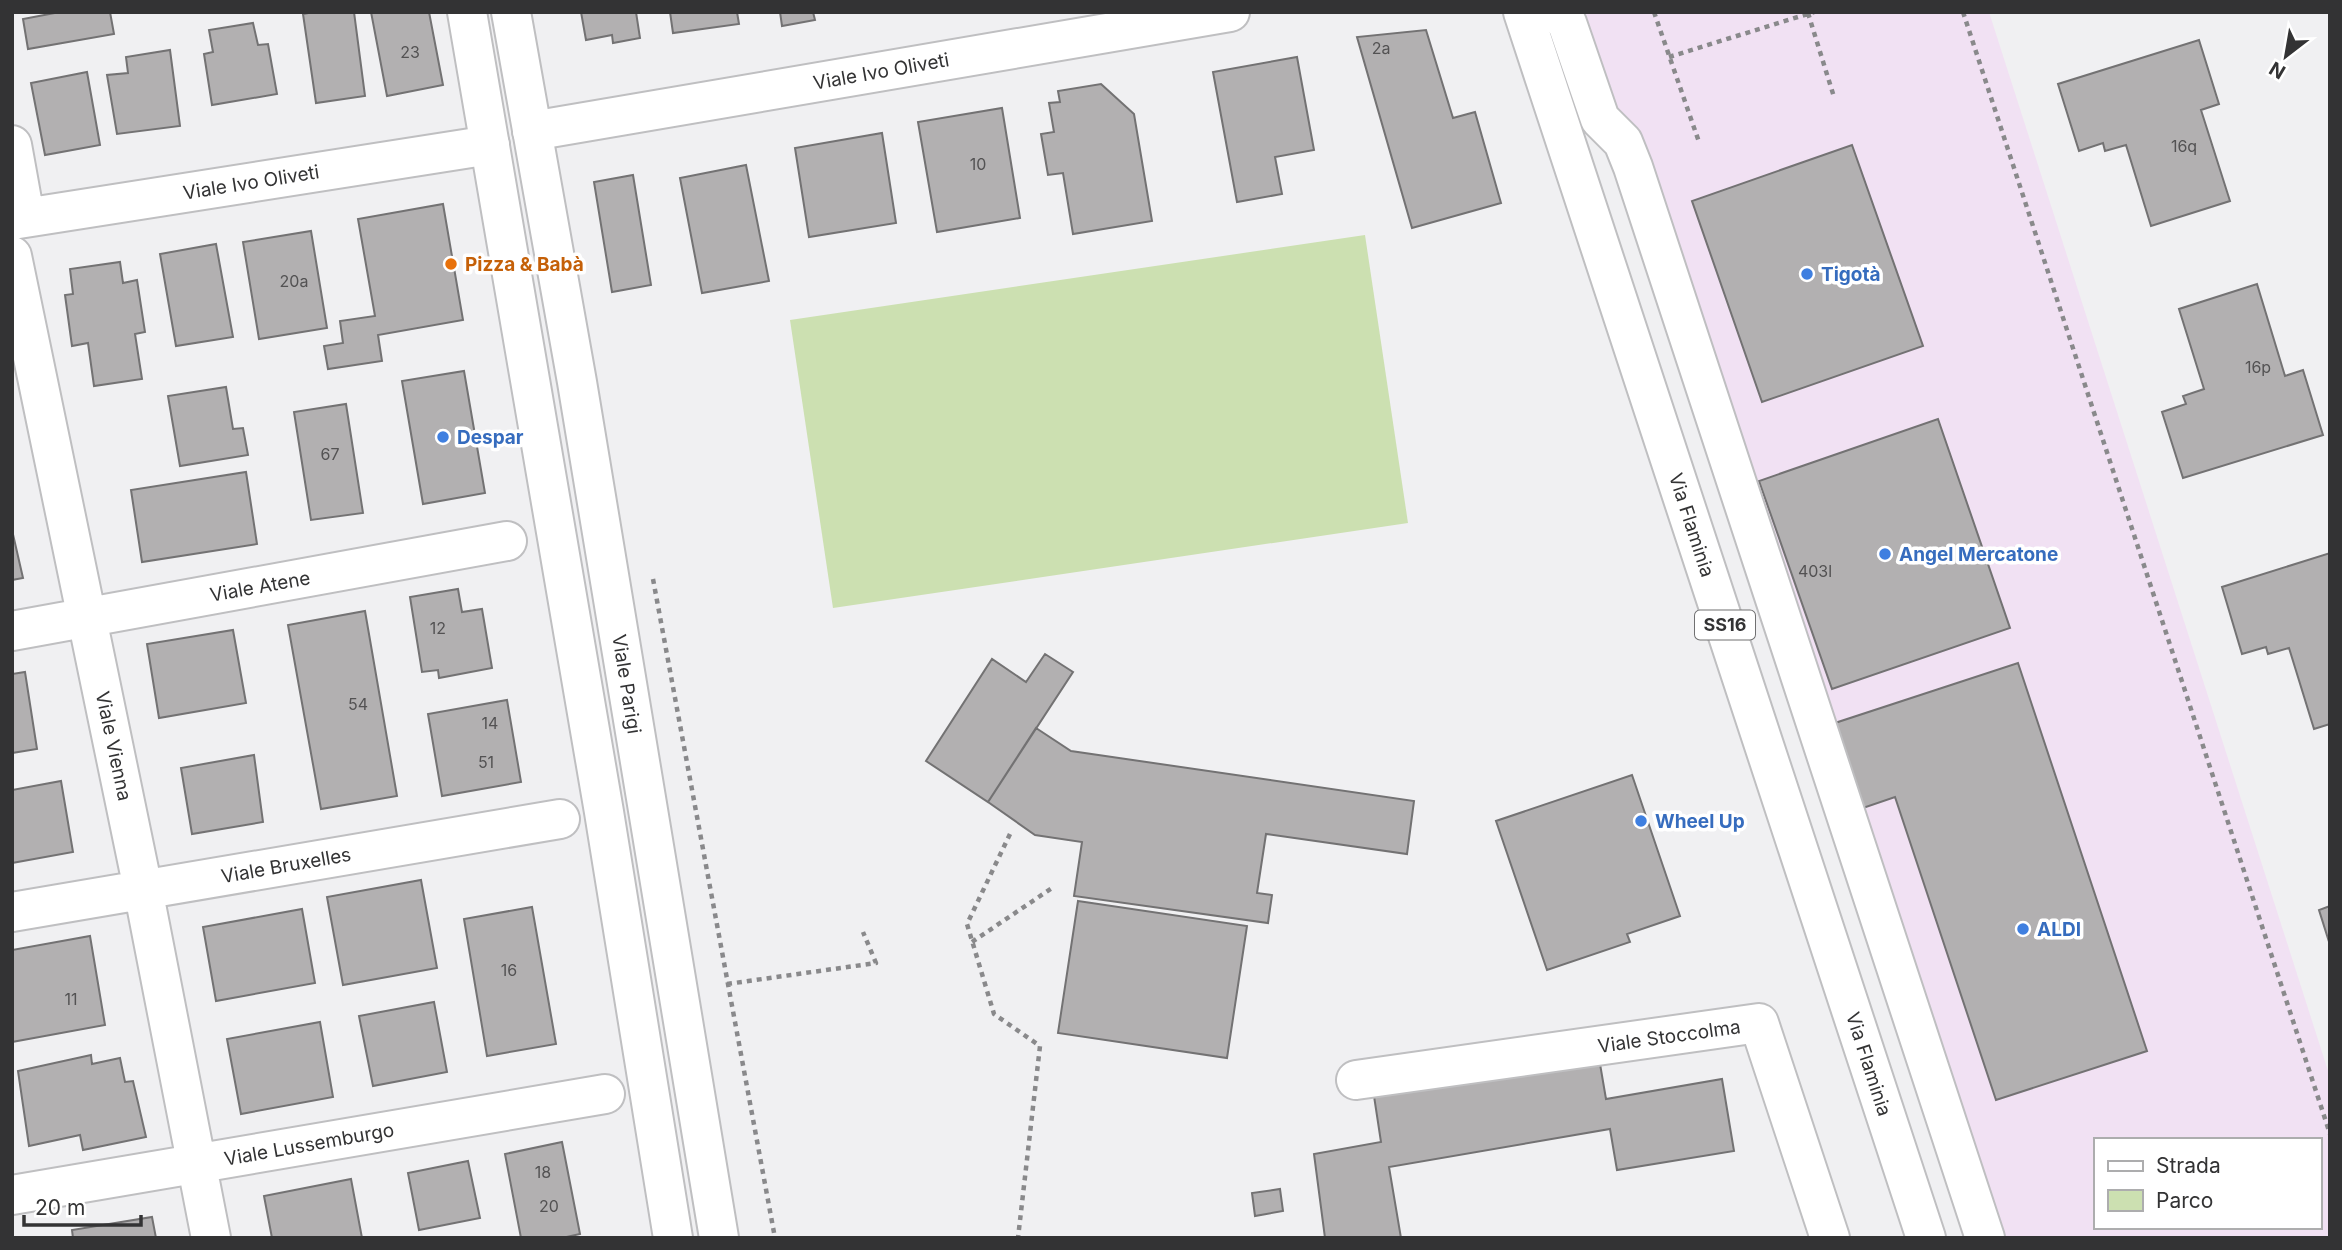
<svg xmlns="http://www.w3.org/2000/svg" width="2342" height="1250" font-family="Inter,sans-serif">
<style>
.commercial{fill:#f1e1f3;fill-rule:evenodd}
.green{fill:#cce0b1}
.building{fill:#b2b0b1;stroke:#737273;stroke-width:2}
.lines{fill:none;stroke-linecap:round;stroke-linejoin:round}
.minor-casing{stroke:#bfbfc1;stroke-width:42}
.secondary-casing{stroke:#bfbfc1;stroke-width:42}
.primary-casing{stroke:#bfbfc1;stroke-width:42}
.path{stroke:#89898b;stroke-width:4.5;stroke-dasharray:5 5;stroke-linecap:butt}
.minor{stroke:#fff;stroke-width:38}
.secondary{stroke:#fff;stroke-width:38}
.primary{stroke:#fff;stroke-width:38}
.food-dot{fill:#e8710a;stroke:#fff;stroke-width:2.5}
.shop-dot{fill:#3f7fe0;stroke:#fff;stroke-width:2.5}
.labels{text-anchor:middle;stroke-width:7;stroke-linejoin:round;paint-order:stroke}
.number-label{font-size:16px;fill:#535253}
.shield{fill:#fff;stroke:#707071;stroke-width:2}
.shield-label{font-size:18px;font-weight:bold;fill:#333334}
.street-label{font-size:19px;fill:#333334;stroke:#fff}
.food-label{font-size:19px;font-weight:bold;fill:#c56008;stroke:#fff;text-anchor:start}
.shop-label{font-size:19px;font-weight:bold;fill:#366cbe;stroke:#fff;text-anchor:start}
</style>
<rect width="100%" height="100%" fill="#f0f0f2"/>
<path class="commercial" d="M1585,12H1989L2330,1077V1238H2005ZM2095,1140H2319V1227H2095Z"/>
<path class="green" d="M1365,235L1408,523L833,608L790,320Z"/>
<path class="building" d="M60,12H110L114,34L28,49L23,19Z
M314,12H354L365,96L316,103L303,14Z
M371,12H429L443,85L387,96Z
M581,12H636L640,38L613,43L612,35L586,40Z
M670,12H737L739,24L673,33Z
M780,12H813L815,20L782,26Z
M253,23L258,45L268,44L277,94L212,105L204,54L213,52L209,30Z
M1426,30L1453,118L1475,112L1501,203L1412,228L1357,37Z
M2199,40L2219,104L2201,110L2230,201L2151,226L2126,145L2105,151L2103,143L2079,151L2058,84Z
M170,50L180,126L117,134L107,75L128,73L126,57Z
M1297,57L1314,150L1275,157L1282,194L1237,202L1213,72Z
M87,72L100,145L45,155L31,83Z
M1101,84L1134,114L1152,221L1073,234L1063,173L1048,175L1041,134L1054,132L1049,103L1060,102L1058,91Z
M1002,108L1020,218L937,232L918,122Z
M882,133L896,223L809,237L795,148Z
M1852,145L1923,346L1762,402L1692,201Z
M746,165L769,281L702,293L680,178Z
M633,175L651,285L612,292L594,182Z
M443,204L463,320L378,335L382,361L328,369L324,346L343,343L340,321L375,316L358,219Z
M311,231L327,328L259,339L243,242Z
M216,244L233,337L176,346L160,254Z
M120,262L123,283L137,280L145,332L135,334L142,379L94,386L88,343L72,346L65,295L73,294L70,269Z
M2257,284L2285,376L2303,370L2323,435L2183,478L2162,412L2186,404L2183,396L2204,389L2179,309Z
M464,371L485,493L423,504L402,381Z
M226,387L233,429L243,428L248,455L180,466L168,396Z
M346,404L363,513L311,520L294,412Z
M1938,419L2010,628L1832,689L1759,481Z
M246,472L257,544L142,562L131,490Z
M12,530L23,578L12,580Z
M2330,553V724L2314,729L2289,648L2268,654L2266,647L2242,654L2222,587Z
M458,589L462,612L482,609L492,668L439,678L438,670L422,672L410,597Z
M365,611L397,796L321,809L288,625Z
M233,630L246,703L159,718L147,644Z
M1045,654L1073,672L988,802L926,761L992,659L1026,682Z
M2018,663L2147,1051L1996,1100L1895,797L1863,808L1835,723Z
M25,672L37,749L12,753V674Z
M507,700L521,782L442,796L428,714Z
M1036,728L1071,751L1414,801L1407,854L1266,834L1257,893L1272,895L1268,923L1074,896L1082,842L1035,835L988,802Z
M254,755L263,822L192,834L181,768Z
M1632,775L1680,916L1627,934L1630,942L1547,970L1496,821Z
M61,781L73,852L12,863V790Z
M421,880L437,968L343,985L327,897Z
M1078,901L1247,926L1227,1058L1058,1033Z
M2330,906V945L2319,910Z
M532,907L556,1044L487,1056L464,919Z
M302,909L315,983L216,1001L203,927Z
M90,936L105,1025L12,1042V950Z
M434,1002L447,1072L373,1086L359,1016Z
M320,1022L333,1097L241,1114L227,1039Z
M91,1055L92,1064L120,1058L125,1082L133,1081L146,1137L83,1150L80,1135L29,1146L18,1071Z
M1599,1058L1606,1099L1722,1079L1734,1151L1617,1170L1610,1129L1389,1167L1401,1238H1325L1314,1154L1381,1142L1374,1096Z
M562,1142L580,1234L562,1238H521L505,1154Z
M468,1161L480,1218L419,1230L408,1173Z
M351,1179L362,1238H272L264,1196Z
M1280,1189L1283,1211L1255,1216L1252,1193Z
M152,1217L156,1238H73L72,1230Z"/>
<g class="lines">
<defs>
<path id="minor" d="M1556,12L1567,23L1600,119L1623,142L1633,167L1985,1238
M532,131L1230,12
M12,145L25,217
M12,220L490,145
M12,256L143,889L211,1238
M12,631L507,541
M12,912L560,819
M1356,1080L1759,1023L1830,1238
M12,1195L605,1094"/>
<path id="secondary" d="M467,12L604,812L673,1238
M511,12L577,382L719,1238"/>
<path id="primary" d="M1523,12L1926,1238"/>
</defs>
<use href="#minor" class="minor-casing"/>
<use href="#secondary" class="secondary-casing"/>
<use href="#primary" class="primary-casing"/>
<path class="path" d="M1654,12L1699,142
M1963,12L2330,1134
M1808,13L1834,97
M1669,57L1814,12
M653,579L775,1238
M1010,834L967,924L994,1014L1040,1046L1018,1238
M972,942L1052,888
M727,984L876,963L863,932"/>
<use href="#minor" class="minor"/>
<use href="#secondary" class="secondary"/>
<use href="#primary" class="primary"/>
</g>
<circle class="food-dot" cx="451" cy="264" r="7"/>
<g class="shop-dot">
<circle cx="1807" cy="274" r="7"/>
<circle cx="443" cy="437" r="7"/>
<circle cx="1885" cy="554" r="7"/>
<circle cx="1641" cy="821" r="7"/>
<circle cx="2023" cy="929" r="7"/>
</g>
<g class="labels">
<g class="number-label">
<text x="1381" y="54">2a</text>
<text x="410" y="58">23</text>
<text x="2184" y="152">16q</text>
<text x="978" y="170">10</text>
<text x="294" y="287">20a</text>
<text x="2258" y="373">16p</text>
<text x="330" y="460">67</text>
<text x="1815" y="577">403l</text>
<text x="438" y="634">12</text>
<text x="358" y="710">54</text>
<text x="490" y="729">14</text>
<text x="486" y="768">51</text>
<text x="509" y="976">16</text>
<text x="71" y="1005">11</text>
<text x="543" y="1178">18</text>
<text x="549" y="1212">20</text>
</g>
<rect class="shield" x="1695" y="610.5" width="60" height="29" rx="5"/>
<g class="shield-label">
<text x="1725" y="631">SS16</text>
</g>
<g class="street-label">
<text transform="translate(881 71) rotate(-10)" y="7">Viale Ivo Oliveti</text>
<text transform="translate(251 182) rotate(-9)" y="7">Viale Ivo Oliveti</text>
<text transform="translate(1692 525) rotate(72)" y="7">Via Flaminia</text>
<text transform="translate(260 586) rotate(-10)" y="7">Viale Atene</text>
<text transform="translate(627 684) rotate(81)" y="7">Viale Parigi</text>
<text transform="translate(114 746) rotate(78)" y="7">Viale Vienna</text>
<text transform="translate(286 865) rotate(-10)" y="7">Viale Bruxelles</text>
<text transform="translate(1669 1036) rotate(-8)" y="7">Viale Stoccolma</text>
<text transform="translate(1869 1064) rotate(72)" y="7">Via Flaminia</text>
<text transform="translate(309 1144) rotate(-10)" y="7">Viale Lussemburgo</text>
</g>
<g class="food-label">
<text x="465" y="271">Pizza &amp; Babà</text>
</g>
<g class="shop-label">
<text x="1821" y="281">Tigotà</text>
<text x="457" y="444">Despar</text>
<text x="1899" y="561">Angel Mercatone</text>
<text x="1655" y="828">Wheel Up</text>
<text x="2037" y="936">ALDI</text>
</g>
</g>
<rect width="2342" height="1250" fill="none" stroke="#333334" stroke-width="28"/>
<rect x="2094" y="1138" width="228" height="91" fill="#ffffff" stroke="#adadae" stroke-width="2"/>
<rect x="2108" y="1161" width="35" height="10" fill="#ffffff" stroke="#adadae" stroke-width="2"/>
<text x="2156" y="1173" font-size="21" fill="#333334">Strada</text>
<rect x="2108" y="1190" width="35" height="21" fill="#cce0b1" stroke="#adadae" stroke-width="2"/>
<text x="2156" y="1208" font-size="21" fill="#333334">Parco</text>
<g transform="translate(2286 56) rotate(211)" stroke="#ffffff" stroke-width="5" paint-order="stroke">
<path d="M0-5L12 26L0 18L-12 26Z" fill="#333334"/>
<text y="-10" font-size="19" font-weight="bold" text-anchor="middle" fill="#333334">N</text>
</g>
<path d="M24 1215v10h117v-10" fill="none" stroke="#333334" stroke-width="3.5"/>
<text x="35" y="1215" font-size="21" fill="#333334" stroke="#ffffff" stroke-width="5" paint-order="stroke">20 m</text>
</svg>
